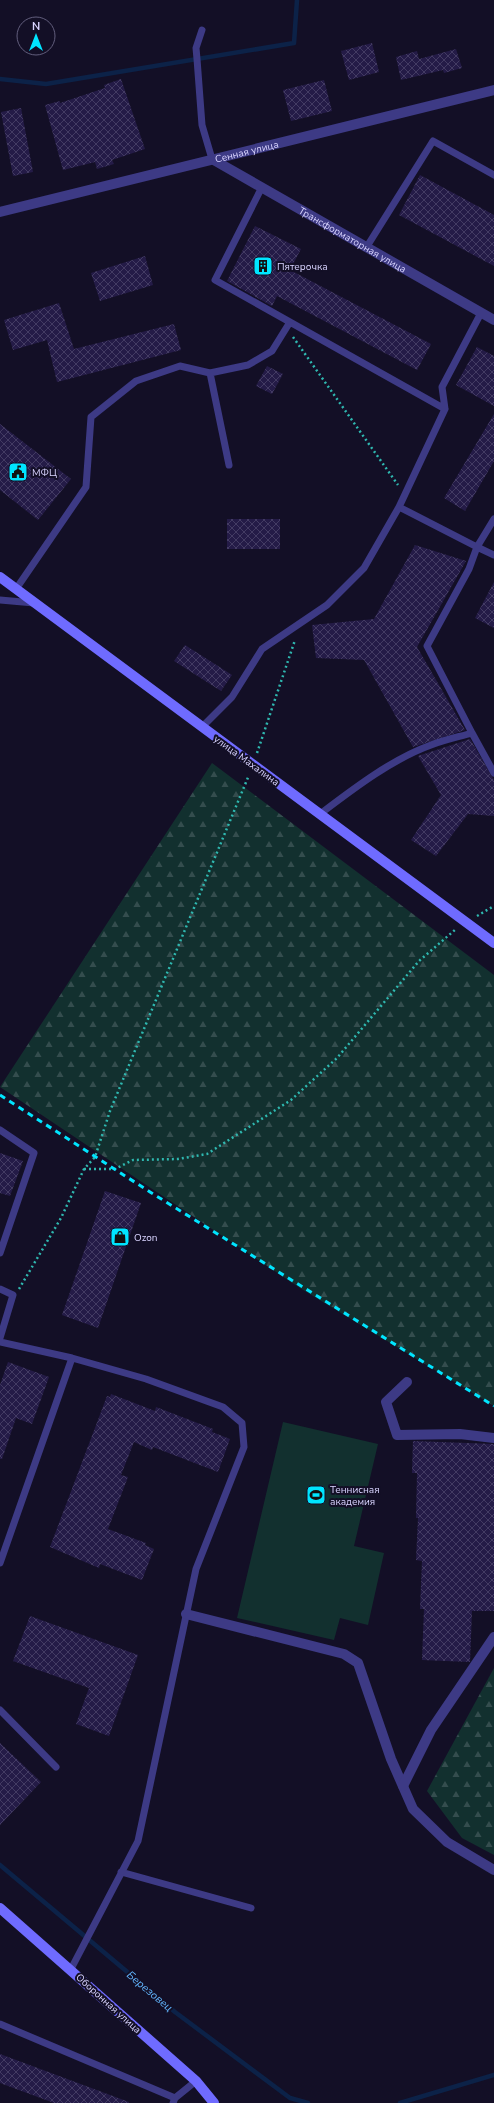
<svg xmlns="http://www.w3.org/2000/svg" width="494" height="2103" font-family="'Nunito Sans',sans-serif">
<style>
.forest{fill:url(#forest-firs)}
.pitch{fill:#12302f}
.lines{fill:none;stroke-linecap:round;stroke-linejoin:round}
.stream{stroke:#0c2248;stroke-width:4.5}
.building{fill:url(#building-cross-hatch)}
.path{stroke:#2fb8b0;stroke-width:2.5;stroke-dasharray:2 3;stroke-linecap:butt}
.lane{stroke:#3d3a85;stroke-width:7}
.street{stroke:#3d3a85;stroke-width:10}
.secondary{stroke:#6f6bff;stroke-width:10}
.rail{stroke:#00e5ff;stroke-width:3;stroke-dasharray:6 5;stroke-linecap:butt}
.labels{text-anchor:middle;stroke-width:4;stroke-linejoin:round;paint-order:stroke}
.street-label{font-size:10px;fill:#d9d4ff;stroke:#130f26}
.poi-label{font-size:10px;fill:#d9d4ff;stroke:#130f26;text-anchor:start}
.water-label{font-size:11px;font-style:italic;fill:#62b6ff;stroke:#130f26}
</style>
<defs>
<pattern id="forest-firs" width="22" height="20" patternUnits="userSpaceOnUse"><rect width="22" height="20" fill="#12302f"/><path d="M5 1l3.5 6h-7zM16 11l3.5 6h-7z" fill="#344d4e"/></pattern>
<pattern id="building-cross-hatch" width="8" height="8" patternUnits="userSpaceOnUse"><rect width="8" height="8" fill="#241b47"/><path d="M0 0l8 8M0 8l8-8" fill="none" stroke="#433b63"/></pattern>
</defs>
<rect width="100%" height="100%" fill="#130f26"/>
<path class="forest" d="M212,763L494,975V1406L300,1288L0,1087Z
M494,1668V1855L462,1838L427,1791Z"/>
<path class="pitch" d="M283,1422L378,1444L354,1546L384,1553L368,1625L340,1618L334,1640L237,1618Z"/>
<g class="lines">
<path class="stream" d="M0,79L46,84L294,43L297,0
M0,1865L175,2012L290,2098L308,2103
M400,2103L494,2075"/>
</g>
<path class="building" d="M372,43L379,72L349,80L341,51Z
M456,49L462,68L444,73L443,70L401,80L396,57L417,51L419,59Z
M121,79L145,149L112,160L114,164L97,169L95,162L63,170L45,105L60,101V103L105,88L104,85Z
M324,80L332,111L291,121L283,90Z
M21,108L33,172L13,176L1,112Z
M420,175L494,215V266L399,215Z
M255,226L301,249L290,270L431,344L417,370L277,296L272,306L227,281Z
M145,256L153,285L100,301L91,273Z
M59,303L74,349L174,324L181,350L57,382L47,340L13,350L4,320Z
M477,347L494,356V406L456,385Z
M267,366L283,374L272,394L256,386Z
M494,414V461L465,511L444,498Z
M0,424L71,479L38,520L0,490Z
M227,519H280V549H227Z
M415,545L466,561L417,647L465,730L413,747L364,660L316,658L312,625L374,619Z
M494,582V628L475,618Z
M185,645L232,675L221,691L174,661Z
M470,739L494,780V816L468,814L436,856L411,840L441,795L418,756Z
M0,1153L23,1161L10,1196L0,1193Z
M105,1191L141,1203L98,1328L62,1315Z
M8,1362L49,1377L32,1424L16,1418L2,1459H0V1385Z
M111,1394L155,1411L156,1407L213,1429L212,1432L230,1439L218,1472L153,1447L152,1450L134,1442L121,1475L128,1477L108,1529L146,1543L145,1545L154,1549L142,1580L100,1564L99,1568L50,1547L107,1396L110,1397Z
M413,1441L494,1444V1611H472L470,1662L422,1660L424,1609H420L422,1561L416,1560L418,1518H416L417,1473H412Z
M30,1616L138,1655L109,1736L76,1724L89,1688L13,1661Z
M0,1743L41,1782L0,1825Z
M0,2054L129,2102V2103H54L0,2083Z"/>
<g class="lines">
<path class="path" d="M293,337L398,485
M257,753L295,640
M477,916L494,906
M84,1169H115L133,1160L178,1159L207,1154L291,1100L337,1058L419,961L456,929
M19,1289L61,1218L84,1169L95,1157L110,1111L249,775"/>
<path class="lane" d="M202,30L196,48L197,59L202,125L212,159
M261,189L215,280L445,409
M366,248L433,141L494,175
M210,373L229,465
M399,507L445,409L442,387L481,313
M494,519L477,547L494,555
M16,589L86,487L91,417L136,381L180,366L210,373L248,365L272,351L290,322
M0,600L34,603
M202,727L232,697L262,649L327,605L364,568L399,507L477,547L469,569L427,646L472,733
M320,814C353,789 392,759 431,745C444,740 458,737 472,733L494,773
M0,1130L34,1153L0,1253
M0,1289L13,1295L0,1338
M0,1342L72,1358L146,1379L223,1407L242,1423L244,1447L196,1569L138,1841L71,1969
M0,1563L72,1358
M0,1710L56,1767
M121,1872L251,1908
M0,2024L175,2098
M173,2103L175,2098L196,2081"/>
<g class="street">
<path id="s1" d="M212,159L494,320"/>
<path id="s2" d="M0,212L494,90"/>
<path d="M407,1382L386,1402L397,1435L460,1434L494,1438"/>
<path d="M186,1614L344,1654L358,1663L391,1759L413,1809L447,1842L494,1870"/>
<path d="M403,1786L431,1730L494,1637"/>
</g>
<path class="secondary" d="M0,577L494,943
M0,1908L196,2081L214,2103"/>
<path class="rail" d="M0,1095L150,1192L494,1406"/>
</g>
<defs>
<symbol id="building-square" viewBox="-11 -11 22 22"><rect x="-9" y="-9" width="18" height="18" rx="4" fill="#00e5ff" stroke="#130f26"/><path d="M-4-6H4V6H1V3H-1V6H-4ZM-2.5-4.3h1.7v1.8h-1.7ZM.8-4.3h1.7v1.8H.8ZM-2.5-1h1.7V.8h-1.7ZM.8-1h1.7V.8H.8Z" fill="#111"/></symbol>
<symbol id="civic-square" viewBox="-11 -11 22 22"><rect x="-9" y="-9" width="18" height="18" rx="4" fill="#00e5ff" stroke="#130f26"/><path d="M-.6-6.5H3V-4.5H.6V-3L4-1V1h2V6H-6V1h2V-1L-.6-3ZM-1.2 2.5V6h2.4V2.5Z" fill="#111"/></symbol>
<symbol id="shop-square" viewBox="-11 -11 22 22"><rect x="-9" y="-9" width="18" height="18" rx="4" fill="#00e5ff" stroke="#130f26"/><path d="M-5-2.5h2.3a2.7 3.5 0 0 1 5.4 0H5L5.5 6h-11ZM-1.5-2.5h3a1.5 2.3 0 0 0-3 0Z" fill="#111"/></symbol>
<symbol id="stadium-square" viewBox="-11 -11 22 22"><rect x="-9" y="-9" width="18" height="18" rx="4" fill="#00e5ff" stroke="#130f26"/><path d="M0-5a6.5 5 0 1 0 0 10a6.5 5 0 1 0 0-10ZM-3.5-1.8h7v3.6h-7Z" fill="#111"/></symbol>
</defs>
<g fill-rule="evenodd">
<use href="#building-square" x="252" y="255" width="22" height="22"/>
<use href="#civic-square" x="7" y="461" width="22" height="22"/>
<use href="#shop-square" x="109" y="1226" width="22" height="22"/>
<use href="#stadium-square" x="305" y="1484" width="22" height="22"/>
</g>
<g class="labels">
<g class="street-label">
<text dy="4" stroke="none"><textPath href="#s2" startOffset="254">Сенная улица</textPath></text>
<text dy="4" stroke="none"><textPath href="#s1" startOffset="162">Трансформаторная улица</textPath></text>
<text transform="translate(247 760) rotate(36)" y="4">улица Махалина</text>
<text transform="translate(109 2003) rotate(42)" y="4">Оборонная улица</text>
</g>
<g class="poi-label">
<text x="277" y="270">Пятерочка</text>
<text x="32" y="476">МФЦ</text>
<text x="134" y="1241">Ozon</text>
<text x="330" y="1493">Теннисная<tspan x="330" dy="12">академия</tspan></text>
</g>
<g class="water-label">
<text transform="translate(150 1991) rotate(40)" y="4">Березовец</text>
</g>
</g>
<g transform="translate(36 36)"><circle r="19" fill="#130f26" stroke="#625e7d"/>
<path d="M0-3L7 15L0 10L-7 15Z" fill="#00e5ff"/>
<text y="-6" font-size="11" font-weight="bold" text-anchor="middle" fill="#d9d4ff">N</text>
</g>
</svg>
